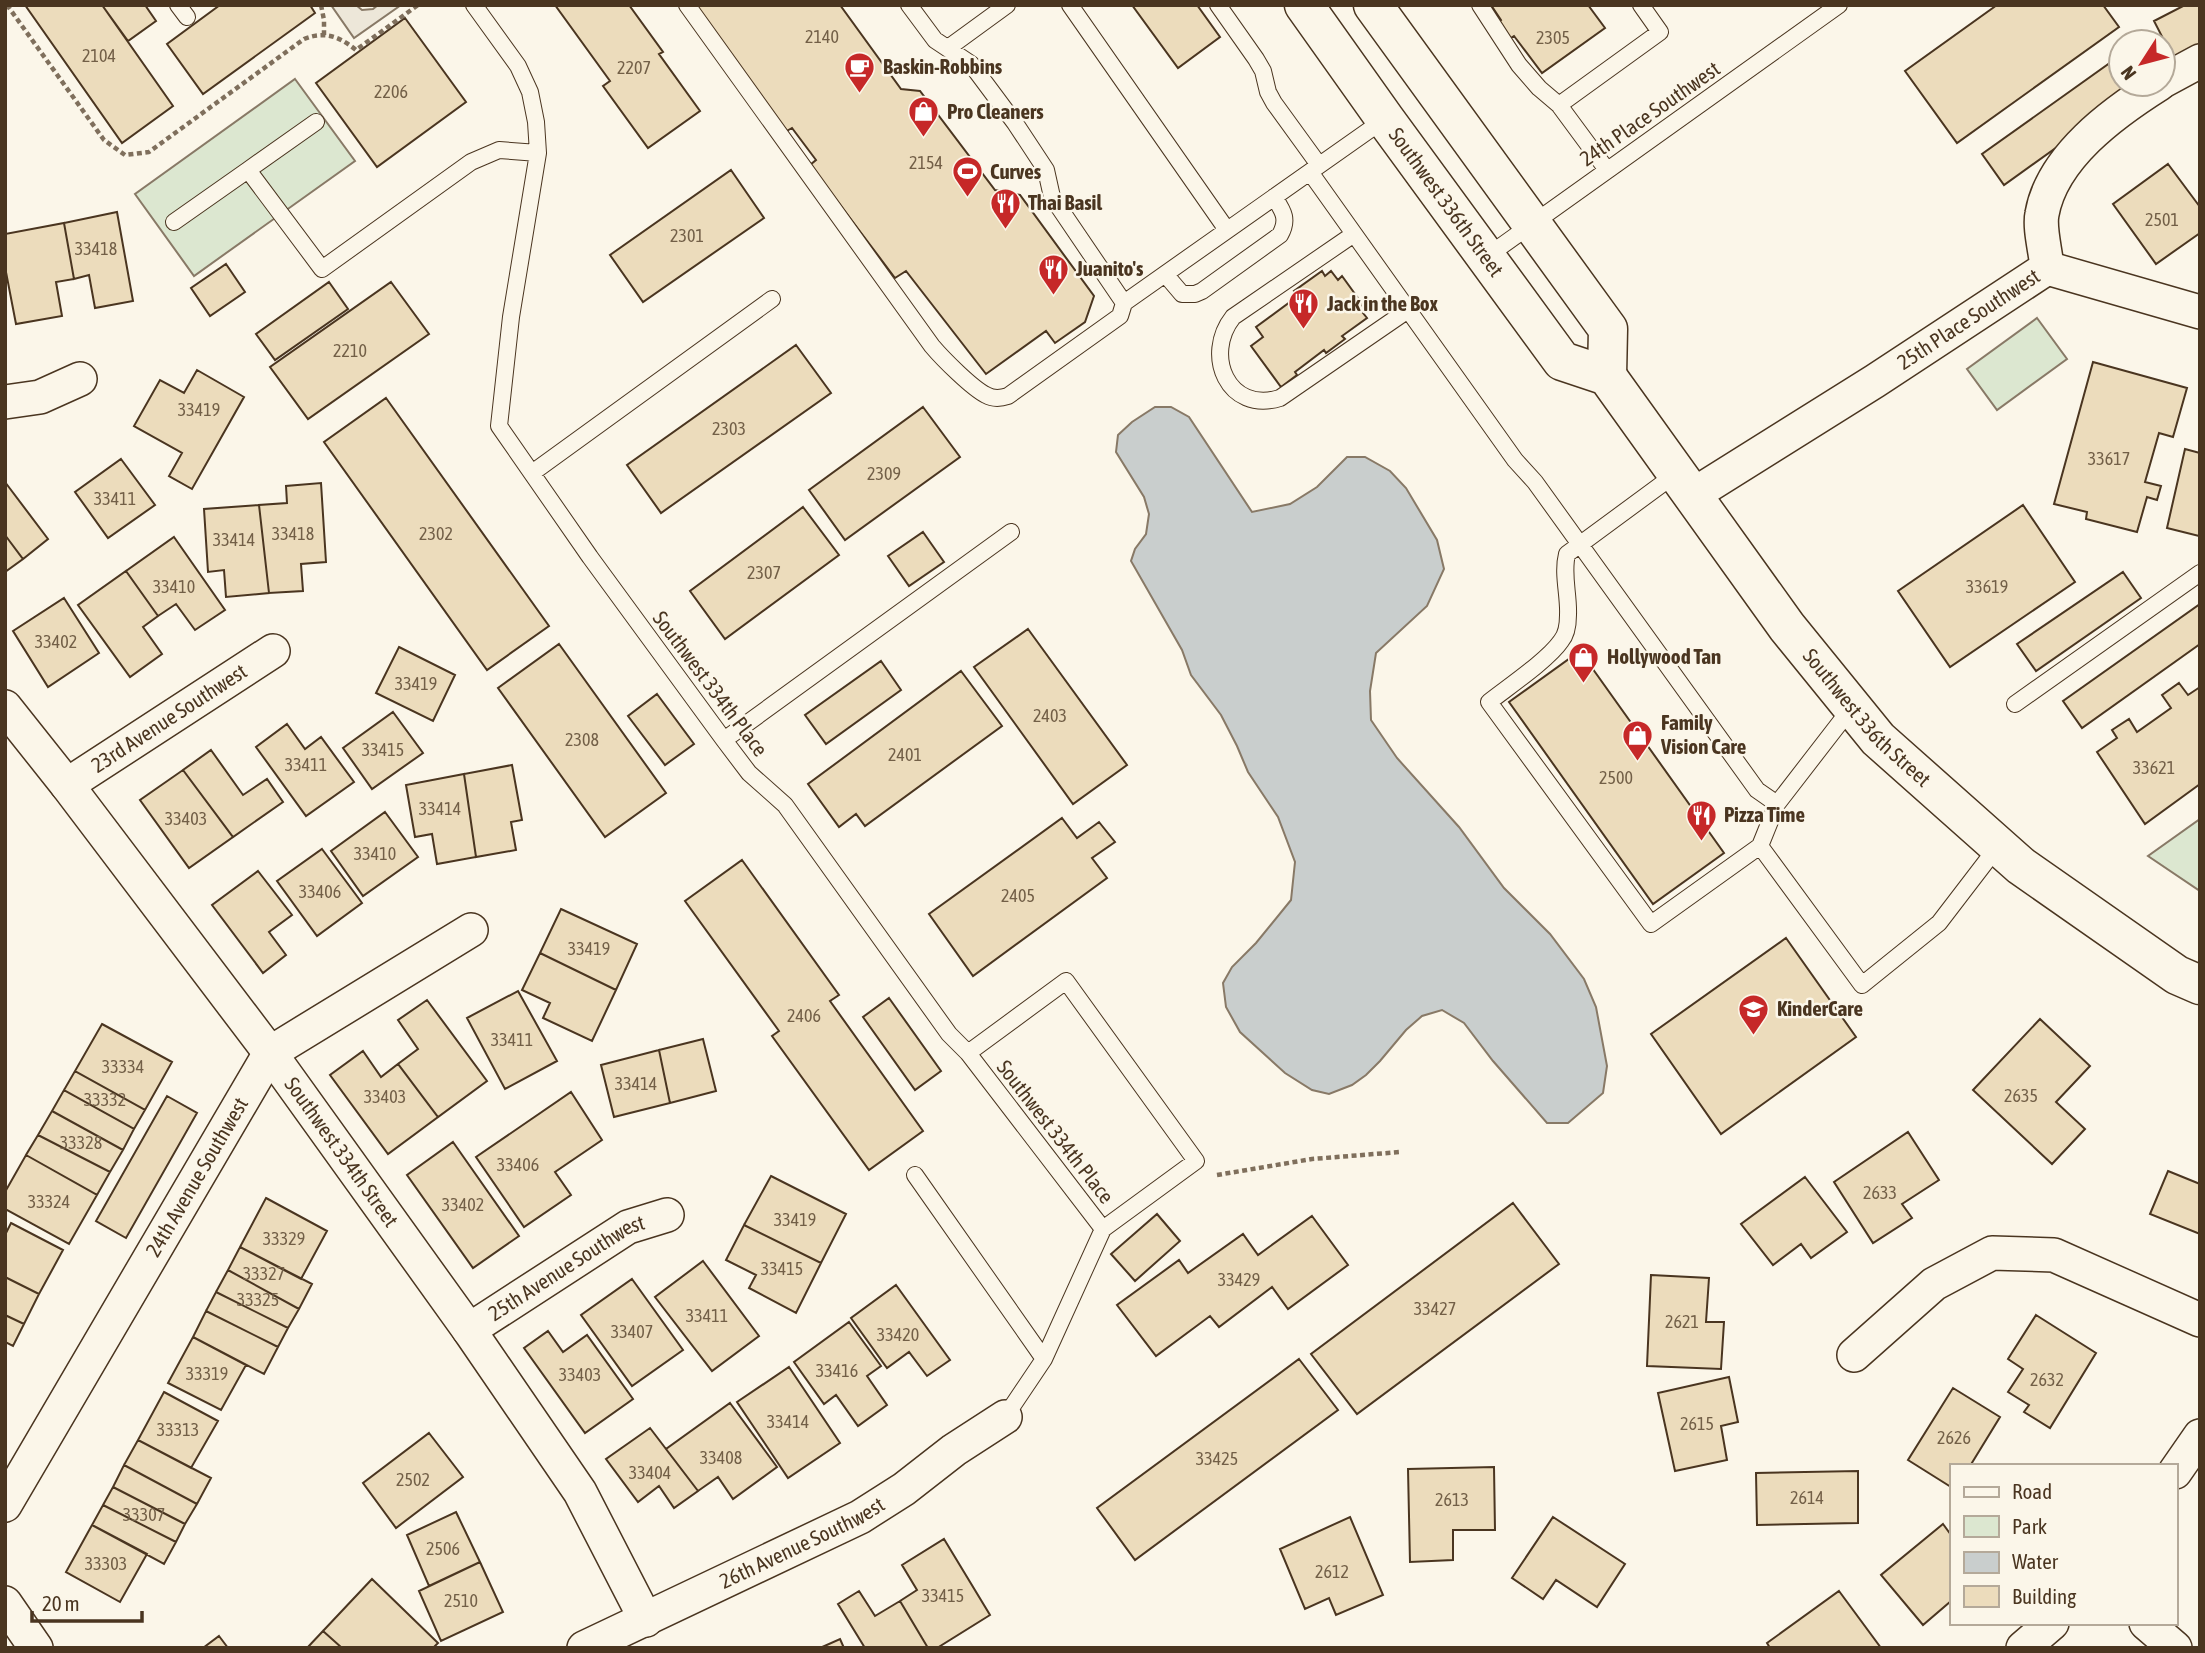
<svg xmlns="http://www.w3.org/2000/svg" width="2205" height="1653" font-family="'Asap Condensed',sans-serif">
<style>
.green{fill:#dce7d0;stroke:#887966;stroke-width:2}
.parking{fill:#ede7d9;stroke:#887966;stroke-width:2}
.water{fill:#c9cecd;stroke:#887966;stroke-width:2}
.building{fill:#ecdcbc;stroke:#4a3520;stroke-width:2}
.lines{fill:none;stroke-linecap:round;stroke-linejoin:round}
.lane-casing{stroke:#4a3520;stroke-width:18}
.street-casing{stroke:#4a3520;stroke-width:36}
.secondary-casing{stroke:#4a3520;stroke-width:41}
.path{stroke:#7f6f5c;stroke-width:4.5;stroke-dasharray:5 3.5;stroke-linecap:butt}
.lane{stroke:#fbf6e9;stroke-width:16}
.street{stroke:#fbf6e9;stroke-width:33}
.secondary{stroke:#fbf6e9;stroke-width:38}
.labels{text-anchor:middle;stroke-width:5;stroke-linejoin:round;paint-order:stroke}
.number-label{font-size:18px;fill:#725f47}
.poi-label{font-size:21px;font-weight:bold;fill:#4a3520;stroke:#fbf6e9;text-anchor:start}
.street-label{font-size:21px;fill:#4a3520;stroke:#fbf6e9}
</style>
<rect width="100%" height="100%" fill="#fbf6e9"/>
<path class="green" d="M295,79L355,161L194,276L135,194Z
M2037,318L2067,359L1997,410L1967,369Z
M2200,819V891L2148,856Z"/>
<path class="parking" d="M331,5H356L362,10L373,9L378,5H401L354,38Z"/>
<path class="water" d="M1155,407H1171L1189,417L1252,512L1290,504L1317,487L1347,457H1365L1390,471L1406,488L1437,540L1444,569L1427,606L1376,653L1370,691L1371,720L1397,758L1459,827L1504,888L1550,934L1584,979L1596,1007L1607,1066L1603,1093L1568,1123H1547L1493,1061L1464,1023L1442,1010L1422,1016L1406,1030L1380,1061L1366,1075L1352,1085L1329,1094L1312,1090L1285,1073L1240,1032L1226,1007L1223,983L1232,967L1256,943L1291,900L1295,862L1278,817L1248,772L1237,746L1221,715L1191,675L1182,650L1131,561L1135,549L1146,534L1149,514L1144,497L1116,452L1118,435L1132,422Z"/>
<path class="building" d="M25,5H102L173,106L122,143Z
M102,5H145L156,21L128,41Z
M220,5H310L315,13L203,94L167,44Z
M555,5H629L663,52L659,54L700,111L648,148L603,86L610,81Z
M694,5H840L901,89L920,91L995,190L1020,195L1094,296L1085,322L1055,343L1046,331L986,374L906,271L895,278L810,165L816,160L792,128L785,132Z
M1132,5H1197L1220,37L1178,68Z
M1491,5H1588L1605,28L1542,73L1514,36L1506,41L1495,25L1501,20Z
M1997,5H2103L2119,27L1957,143L1905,71Z
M2185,5H2200V44L2173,58L2154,21Z
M405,18L466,102L377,167L316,83Z
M2121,55V84H2145L2004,185L1982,154Z
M2168,164L2200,207V233L2156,264L2113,204Z
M731,170L764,218L643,302L610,255Z
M117,212L133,301L95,308L89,275L74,279L64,223Z
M64,223L74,279L56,282L62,316L16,324L5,267V234Z
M226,264L245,292L210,316L191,288Z
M1322,271L1325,276L1331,271L1338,280L1342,276L1363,305L1359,308L1367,318L1342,336L1345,339L1326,353L1324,350L1295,372L1297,375L1281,387L1251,346L1263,337L1256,327L1298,296L1294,291Z
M329,282L348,309L275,360L256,334Z
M391,282L429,334L308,419L270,367Z
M796,345L831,393L661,513L627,465Z
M2093,362L2187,388L2173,437L2159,433L2145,482L2161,486L2157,500L2147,497L2137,532L2086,519L2087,512L2054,504Z
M197,370L244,397L192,489L169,476L182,453L134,426L160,380L184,393Z
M386,398L549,626L487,670L324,442Z
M923,407L960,457L845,540L809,490Z
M2185,449L2200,453L2199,536L2167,528Z
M121,459L155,505L108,538L75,492Z
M5,482L48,539L23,559L5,535Z
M321,483L326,562L301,564L303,591L269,593L259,505L287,503L286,486Z
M259,505L269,593L226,597L224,570L208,572L204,509Z
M2023,505L2075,582L1950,667L1898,591Z
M803,507L839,555L725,639L690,591Z
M923,532L944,562L909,586L888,556Z
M5,535L23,559L5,572Z
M174,537L225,610L195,630L176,604L158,616L126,571Z
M126,571L158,616L143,627L162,654L130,677L78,605Z
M2123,572L2141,598L2036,671L2017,644Z
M64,598L99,653L48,687L13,631Z
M2200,604V644L2082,728L2063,701Z
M1028,629L1127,765L1073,804L974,667Z
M559,644L666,793L605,837L498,688Z
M399,647L455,675L433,721L376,693Z
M1580,651L1724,853L1653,904L1509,702Z
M881,661L901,690L826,744L805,715Z
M961,671L1002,726L865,826L856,814L839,827L808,784Z
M2179,683L2188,695L2200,687V784L2145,824L2097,752L2117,738L2112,730L2129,719L2137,732L2171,708L2162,695Z
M657,694L694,744L665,765L628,716Z
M393,712L423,753L372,789L343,748Z
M287,724L305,749L321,737L354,782L306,816L256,747Z
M211,750L243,795L267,779L283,802L233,837L183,770Z
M512,765L522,820L511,822L516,850L476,857L464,774Z
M183,770L233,837L189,868L140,800Z
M464,774L476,857L437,864L432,834L415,837L406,785Z
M385,812L418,857L363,896L331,851Z
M1062,818L1077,838L1099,822L1115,842L1092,858L1107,878L973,976L929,914Z
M322,849L362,903L317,936L277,881Z
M742,860L839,995L830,1001L923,1131L869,1170L772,1036L779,1031L685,901Z
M258,871L292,915L269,932L286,955L263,973L212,905Z
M561,909L637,944L616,990L540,953Z
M1786,938L1856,1037L1721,1134L1651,1034Z
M540,953L616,990L592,1041L543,1018L550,1003L522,990Z
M518,991L557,1061L505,1089L467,1018Z
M889,998L941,1071L915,1090L863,1017Z
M427,1000L487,1081L438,1117L398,1064L418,1049L398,1020Z
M2040,1019L2090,1066L2056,1102L2085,1129L2052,1164L1973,1090Z
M102,1024L172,1062L145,1110L75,1071Z
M703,1039L716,1091L670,1103L659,1050Z
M659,1050L670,1103L614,1117L601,1065Z
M363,1051L381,1077L398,1064L438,1117L388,1154L330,1075Z
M75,1071L145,1110L134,1129L64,1090Z
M64,1090L134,1129L123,1150L52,1111Z
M571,1092L602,1140L555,1172L571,1195L524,1227L476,1157Z
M167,1096L197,1113L126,1238L96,1221Z
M52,1111L123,1150L110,1172L38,1135Z
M1908,1132L1939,1180L1902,1204L1912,1218L1873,1243L1834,1182Z
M38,1135L110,1172L97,1195L26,1155Z
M453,1142L519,1236L473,1268L407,1175Z
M26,1155L97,1195L69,1244L5,1209V1192Z
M2168,1171L2200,1184V1234L2150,1214Z
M771,1176L846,1214L821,1263L744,1225Z
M1805,1177L1847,1232L1811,1258L1801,1244L1773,1265L1741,1224Z
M266,1198L327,1231L301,1279L240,1247Z
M1513,1203L1559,1264L1357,1414L1311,1354Z
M1157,1214L1180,1241L1135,1281L1111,1254Z
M1312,1216L1348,1265L1288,1309L1272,1287L1219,1327L1210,1316L1156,1356L1117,1305L1179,1260L1188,1273L1243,1234L1258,1255Z
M11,1223L63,1250L39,1294L5,1277V1235Z
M744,1225L821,1263L796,1313L749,1288L756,1275L726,1260Z
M240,1247L312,1284L299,1309L228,1270Z
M703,1261L759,1336L712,1371L655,1297Z
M228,1270L299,1309L288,1328L216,1292Z
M1651,1275L1709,1278L1706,1322H1724L1721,1369L1647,1366Z
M5,1277L39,1294L24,1324L5,1315Z
M632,1279L683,1350L632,1386L581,1315Z
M896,1285L950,1360L927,1376L909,1352L887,1368L851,1318Z
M216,1292L288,1328L278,1347L206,1311Z
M206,1311L278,1347L264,1374L193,1337Z
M5,1315L24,1324L13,1346L5,1342Z
M2036,1315L2096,1353L2050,1428L2024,1412L2029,1405L2008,1392L2023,1369L2008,1359Z
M849,1322L881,1366L867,1376L887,1405L858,1426L836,1395L824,1404L794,1362Z
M548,1331L563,1352L587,1335L633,1399L585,1433L524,1348Z
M193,1337L246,1365L221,1410L168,1383Z
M1299,1359L1338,1410L1135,1560L1097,1508Z
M789,1367L840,1443L788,1478L737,1402Z
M1729,1377L1738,1422L1721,1426L1727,1460L1675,1471L1658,1393Z
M1953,1388L2000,1417L1970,1466H1951V1487L1908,1460Z
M164,1392L218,1421L191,1468L138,1440Z
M730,1403L777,1467L733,1499L718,1477L698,1491L666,1449Z
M650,1428L698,1491L674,1508L659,1486L638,1502L606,1459Z
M429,1433L463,1477L396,1528L363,1483Z
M138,1440L211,1478L197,1504L124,1465Z
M124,1465L197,1504L185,1524L113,1487Z
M1494,1467L1495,1530H1453V1560L1410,1562L1408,1469Z
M1858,1471V1523L1757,1525L1756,1473Z
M113,1487L185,1524L176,1542L103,1505Z
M103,1505L176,1542L164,1564L92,1525Z
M456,1512L480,1562L429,1586L407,1535Z
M1350,1517L1383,1595L1336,1615L1329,1598L1305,1609L1280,1549Z
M1553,1517L1625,1564L1597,1607L1556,1580L1543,1599L1512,1578Z
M1943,1524L1951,1535V1601L1923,1625L1881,1575Z
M92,1525L147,1554L120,1602L66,1572Z
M944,1539L990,1615L937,1648H928L900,1601L917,1590L902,1565Z
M480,1562L503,1612L441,1641L419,1591Z
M372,1579L438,1643L433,1648H342L323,1631Z
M859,1591L875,1616L900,1601L928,1648H865L838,1604Z
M1839,1591L1881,1648H1770L1767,1643Z
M323,1631L342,1648H307Z
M219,1636L228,1648H203Z
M840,1639L844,1648H820Z"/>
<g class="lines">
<defs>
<path id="lane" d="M178,5L187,17
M474,5L518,66L530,92L536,122L538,153L511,317L499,426L590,557L724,740L749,773L785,805L949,1034L968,1053L1103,1229L1044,1359L1005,1417
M687,5L932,346C943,359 972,388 986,395C993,399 1002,398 1008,396L1120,316L1124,303
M909,5L935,40L971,64L1015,123L1046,170L1052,197L1124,303L1385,119
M1070,5L1227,230
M1218,5L1256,59L1263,71L1268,92L1274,103L1319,165
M1480,5L1519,65L1539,88L1559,105L1607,170
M948,48L1007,5
M1559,105L1660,32L1641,5
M248,170L316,122
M1310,172L1515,460L1535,482L1757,790L1777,804
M174,222L248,170L322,269L471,162L499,150L538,153
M1354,234L1233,317C1203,355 1228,414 1280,398L1408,310
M1486,257L1839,5
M1165,274L1182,294H1195L1202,291L1280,235C1289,219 1283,211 1274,197
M532,473L772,299
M1677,473L1567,554C1562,574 1569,595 1568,615C1568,624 1567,634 1561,641C1548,660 1508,687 1489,702L1651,924L1760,846L1777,804L1852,707
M2015,704L2200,573
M724,740L1011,532
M1760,846L1862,985L1939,923L1998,846
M968,1053L1066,981L1196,1161L1103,1229
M915,1175L1044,1359"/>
<g id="street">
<path d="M2163,81L2200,61"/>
<path d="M2047,268L2200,312"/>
<path d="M5,402L40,397L80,379"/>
<path id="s1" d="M1693,495L1875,381L2047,268C2046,253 2039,228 2042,214C2052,157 2113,113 2159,84"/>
<path id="s2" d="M5,707L67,785L270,1053L469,1330L580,1492L646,1620"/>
<path id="s3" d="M67,785L273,651"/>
<path id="s4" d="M469,1330L628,1227L667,1215"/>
<path d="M1854,1355L1934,1284L1992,1253L2054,1255L2200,1320"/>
<path d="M2175,1472L2200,1436"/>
<path id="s5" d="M5,1505L270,1053L471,930"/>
<path d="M5,1603L36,1648"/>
<path d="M2146,1623L2175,1648"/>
<path id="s6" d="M584,1648L860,1517L904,1489L954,1450L1005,1417"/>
<path d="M2023,1648L2052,1623"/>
</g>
<g id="secondary">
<path id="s7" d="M1304,5L1385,119L1562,361L1607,376L1787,627L1878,739L2021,866L2177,975L2200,985"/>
<path d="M1373,5L1608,329L1607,376"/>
</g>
</defs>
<use href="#lane" class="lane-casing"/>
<use href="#street" class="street-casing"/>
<use href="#secondary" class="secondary-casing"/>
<path class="path" d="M7,5L104,140L125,155L149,152L304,39C324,31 339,36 356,50L418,5
M321,5L324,20V35
M1217,1175L1312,1159L1400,1152"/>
<use href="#lane" class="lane"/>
<use href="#street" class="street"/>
<use href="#secondary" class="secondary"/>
</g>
<defs>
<symbol id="cafe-pin" viewBox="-11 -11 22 30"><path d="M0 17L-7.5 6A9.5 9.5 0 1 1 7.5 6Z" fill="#c62828" stroke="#fbf6e9"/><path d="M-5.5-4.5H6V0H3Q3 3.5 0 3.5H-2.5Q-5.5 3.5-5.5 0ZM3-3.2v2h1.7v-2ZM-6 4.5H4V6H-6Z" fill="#fff"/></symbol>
<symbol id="shop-pin" viewBox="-11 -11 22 30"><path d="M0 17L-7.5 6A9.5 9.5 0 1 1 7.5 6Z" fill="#c62828" stroke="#fbf6e9"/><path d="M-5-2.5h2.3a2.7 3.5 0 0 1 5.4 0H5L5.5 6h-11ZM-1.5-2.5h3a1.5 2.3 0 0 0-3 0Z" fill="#fff"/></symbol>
<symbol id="stadium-pin" viewBox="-11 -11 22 30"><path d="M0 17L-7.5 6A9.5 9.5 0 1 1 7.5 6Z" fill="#c62828" stroke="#fbf6e9"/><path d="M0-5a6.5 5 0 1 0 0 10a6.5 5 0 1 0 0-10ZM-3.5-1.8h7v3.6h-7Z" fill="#fff"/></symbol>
<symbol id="restaurant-pin" viewBox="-11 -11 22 30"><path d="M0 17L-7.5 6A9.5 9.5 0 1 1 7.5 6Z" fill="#c62828" stroke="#fbf6e9"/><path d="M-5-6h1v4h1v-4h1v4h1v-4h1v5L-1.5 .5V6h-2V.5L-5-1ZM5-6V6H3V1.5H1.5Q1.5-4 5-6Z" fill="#fff"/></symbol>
<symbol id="school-pin" viewBox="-11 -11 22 30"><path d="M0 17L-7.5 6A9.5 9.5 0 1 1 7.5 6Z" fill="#c62828" stroke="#fbf6e9"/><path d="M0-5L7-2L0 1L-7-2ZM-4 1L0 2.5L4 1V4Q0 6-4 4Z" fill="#fff"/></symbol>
</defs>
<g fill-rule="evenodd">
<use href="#cafe-pin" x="842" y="50" width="35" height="47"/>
<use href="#shop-pin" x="906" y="94" width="35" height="47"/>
<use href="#stadium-pin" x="950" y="154" width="35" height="47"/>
<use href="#restaurant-pin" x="988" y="186" width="35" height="47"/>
<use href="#restaurant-pin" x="1036" y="252" width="35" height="47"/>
<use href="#restaurant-pin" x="1286" y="286" width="35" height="47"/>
<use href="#shop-pin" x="1566" y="640" width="35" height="47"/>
<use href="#shop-pin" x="1620" y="718" width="35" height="47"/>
<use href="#restaurant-pin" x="1684" y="798" width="35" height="47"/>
<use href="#school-pin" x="1736" y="992" width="35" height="47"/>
</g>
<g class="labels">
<g class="number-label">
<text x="822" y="43">2140</text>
<text x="1553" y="44">2305</text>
<text x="99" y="62">2104</text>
<text x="634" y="74">2207</text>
<text x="391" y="98">2206</text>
<text x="926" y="169">2154</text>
<text x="2162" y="226">2501</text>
<text x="687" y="242">2301</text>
<text x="96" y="255">33418</text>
<text x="350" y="357">2210</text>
<text x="199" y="416">33419</text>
<text x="729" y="435">2303</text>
<text x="2109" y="465">33617</text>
<text x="884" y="480">2309</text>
<text x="115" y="505">33411</text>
<text x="293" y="540">33418</text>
<text x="436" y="540">2302</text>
<text x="234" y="546">33414</text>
<text x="764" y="579">2307</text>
<text x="174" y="593">33410</text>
<text x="1987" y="593">33619</text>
<text x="56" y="648">33402</text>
<text x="416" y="690">33419</text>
<text x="1050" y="722">2403</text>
<text x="582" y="746">2308</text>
<text x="383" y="756">33415</text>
<text x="905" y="761">2401</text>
<text x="306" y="771">33411</text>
<text x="2154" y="774">33621</text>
<text x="1616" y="784">2500</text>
<text x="440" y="815">33414</text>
<text x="186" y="825">33403</text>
<text x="375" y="860">33410</text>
<text x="320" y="898">33406</text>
<text x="1018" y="902">2405</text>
<text x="589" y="955">33419</text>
<text x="804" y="1022">2406</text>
<text x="512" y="1046">33411</text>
<text x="123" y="1073">33334</text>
<text x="636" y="1090">33414</text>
<text x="2021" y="1102">2635</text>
<text x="385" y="1103">33403</text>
<text x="105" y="1106">33332</text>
<text x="81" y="1149">33328</text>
<text x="518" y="1171">33406</text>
<text x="1880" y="1199">2633</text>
<text x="49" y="1208">33324</text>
<text x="463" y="1211">33402</text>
<text x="795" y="1226">33419</text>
<text x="284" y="1245">33329</text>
<text x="782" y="1275">33415</text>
<text x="264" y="1280">33327</text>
<text x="1239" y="1286">33429</text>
<text x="258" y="1306">33325</text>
<text x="1435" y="1315">33427</text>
<text x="707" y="1322">33411</text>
<text x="1682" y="1328">2621</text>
<text x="632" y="1338">33407</text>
<text x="898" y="1341">33420</text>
<text x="837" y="1377">33416</text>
<text x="207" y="1380">33319</text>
<text x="580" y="1381">33403</text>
<text x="2047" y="1386">2632</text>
<text x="788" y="1428">33414</text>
<text x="1697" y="1430">2615</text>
<text x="178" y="1436">33313</text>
<text x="1954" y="1444">2626</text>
<text x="721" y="1464">33408</text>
<text x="1217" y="1465">33425</text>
<text x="650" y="1479">33404</text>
<text x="413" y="1486">2502</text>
<text x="1807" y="1504">2614</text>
<text x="1452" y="1506">2613</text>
<text x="144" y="1521">33307</text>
<text x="443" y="1555">2506</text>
<text x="106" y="1570">33303</text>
<text x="1332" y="1578">2612</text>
<text x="943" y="1602">33415</text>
<text x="461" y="1607">2510</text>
</g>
<g class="poi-label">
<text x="883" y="74">Baskin-Robbins</text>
<text x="947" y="119">Pro Cleaners</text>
<text x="990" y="179">Curves</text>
<text x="1028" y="210">Thai Basil</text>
<text x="1076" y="276">Juanito's</text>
<text x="1327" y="311">Jack in the Box</text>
<text x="1607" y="664">Hollywood Tan</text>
<text x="1661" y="730">Family<tspan x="1661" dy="24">Vision Care</tspan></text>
<text x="1724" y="822">Pizza Time</text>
<text x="1777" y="1016">KinderCare</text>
</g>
<g class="street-label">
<text transform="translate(1650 114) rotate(-35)" y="7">24th Place Southwest</text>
<text dy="7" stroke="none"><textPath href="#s7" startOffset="243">Southwest 336th Street</textPath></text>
<text dy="7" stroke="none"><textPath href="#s1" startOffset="327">25th Place Southwest</textPath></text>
<text transform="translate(710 684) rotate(53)" y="7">Southwest 334th Place</text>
<text dy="7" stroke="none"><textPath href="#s7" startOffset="917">Southwest 336th Street</textPath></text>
<text dy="7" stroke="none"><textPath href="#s3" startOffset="122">23rd Avenue Southwest</textPath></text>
<text transform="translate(1055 1132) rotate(52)" y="7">Southwest 334th Place</text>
<text dy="7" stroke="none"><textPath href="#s2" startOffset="558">Southwest 334th Street</textPath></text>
<text dy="7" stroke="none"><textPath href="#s5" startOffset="380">24th Avenue Southwest</textPath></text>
<text dy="7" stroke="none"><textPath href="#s4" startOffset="116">25th Avenue Southwest</textPath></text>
<text dy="7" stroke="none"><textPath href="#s6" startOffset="242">26th Avenue Southwest</textPath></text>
</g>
</g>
<rect width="2205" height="1653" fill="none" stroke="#4a3520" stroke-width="14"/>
<rect x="1950" y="1464" width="228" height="161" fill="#fbf6e9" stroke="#b4a999" stroke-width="2"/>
<rect x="1964" y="1487" width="35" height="10" fill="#fbf6e9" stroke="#b4a999" stroke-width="2"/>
<text x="2012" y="1499" font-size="21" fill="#4a3520">Road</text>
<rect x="1964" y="1516" width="35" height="21" fill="#dce7d0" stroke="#b4a999" stroke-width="2"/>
<text x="2012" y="1534" font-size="21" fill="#4a3520">Park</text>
<rect x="1964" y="1552" width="35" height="21" fill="#c9cecd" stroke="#b4a999" stroke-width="2"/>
<text x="2012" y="1569" font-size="21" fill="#4a3520">Water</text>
<rect x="1964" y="1586" width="35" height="21" fill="#ecdcbc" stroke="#b4a999" stroke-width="2"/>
<text x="2012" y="1604" font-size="21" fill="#4a3520">Building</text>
<g transform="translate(2142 63) rotate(234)"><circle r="33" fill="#fbf6e9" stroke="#b4a999" stroke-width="2"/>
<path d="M0-5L12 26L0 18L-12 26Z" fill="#c62828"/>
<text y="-10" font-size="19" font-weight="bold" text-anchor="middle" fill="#4a3520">N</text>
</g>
<path d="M32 1611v10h110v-10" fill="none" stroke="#4a3520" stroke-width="3.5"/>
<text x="42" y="1611" font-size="21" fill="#4a3520" stroke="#fbf6e9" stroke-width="5" paint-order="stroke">20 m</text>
</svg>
